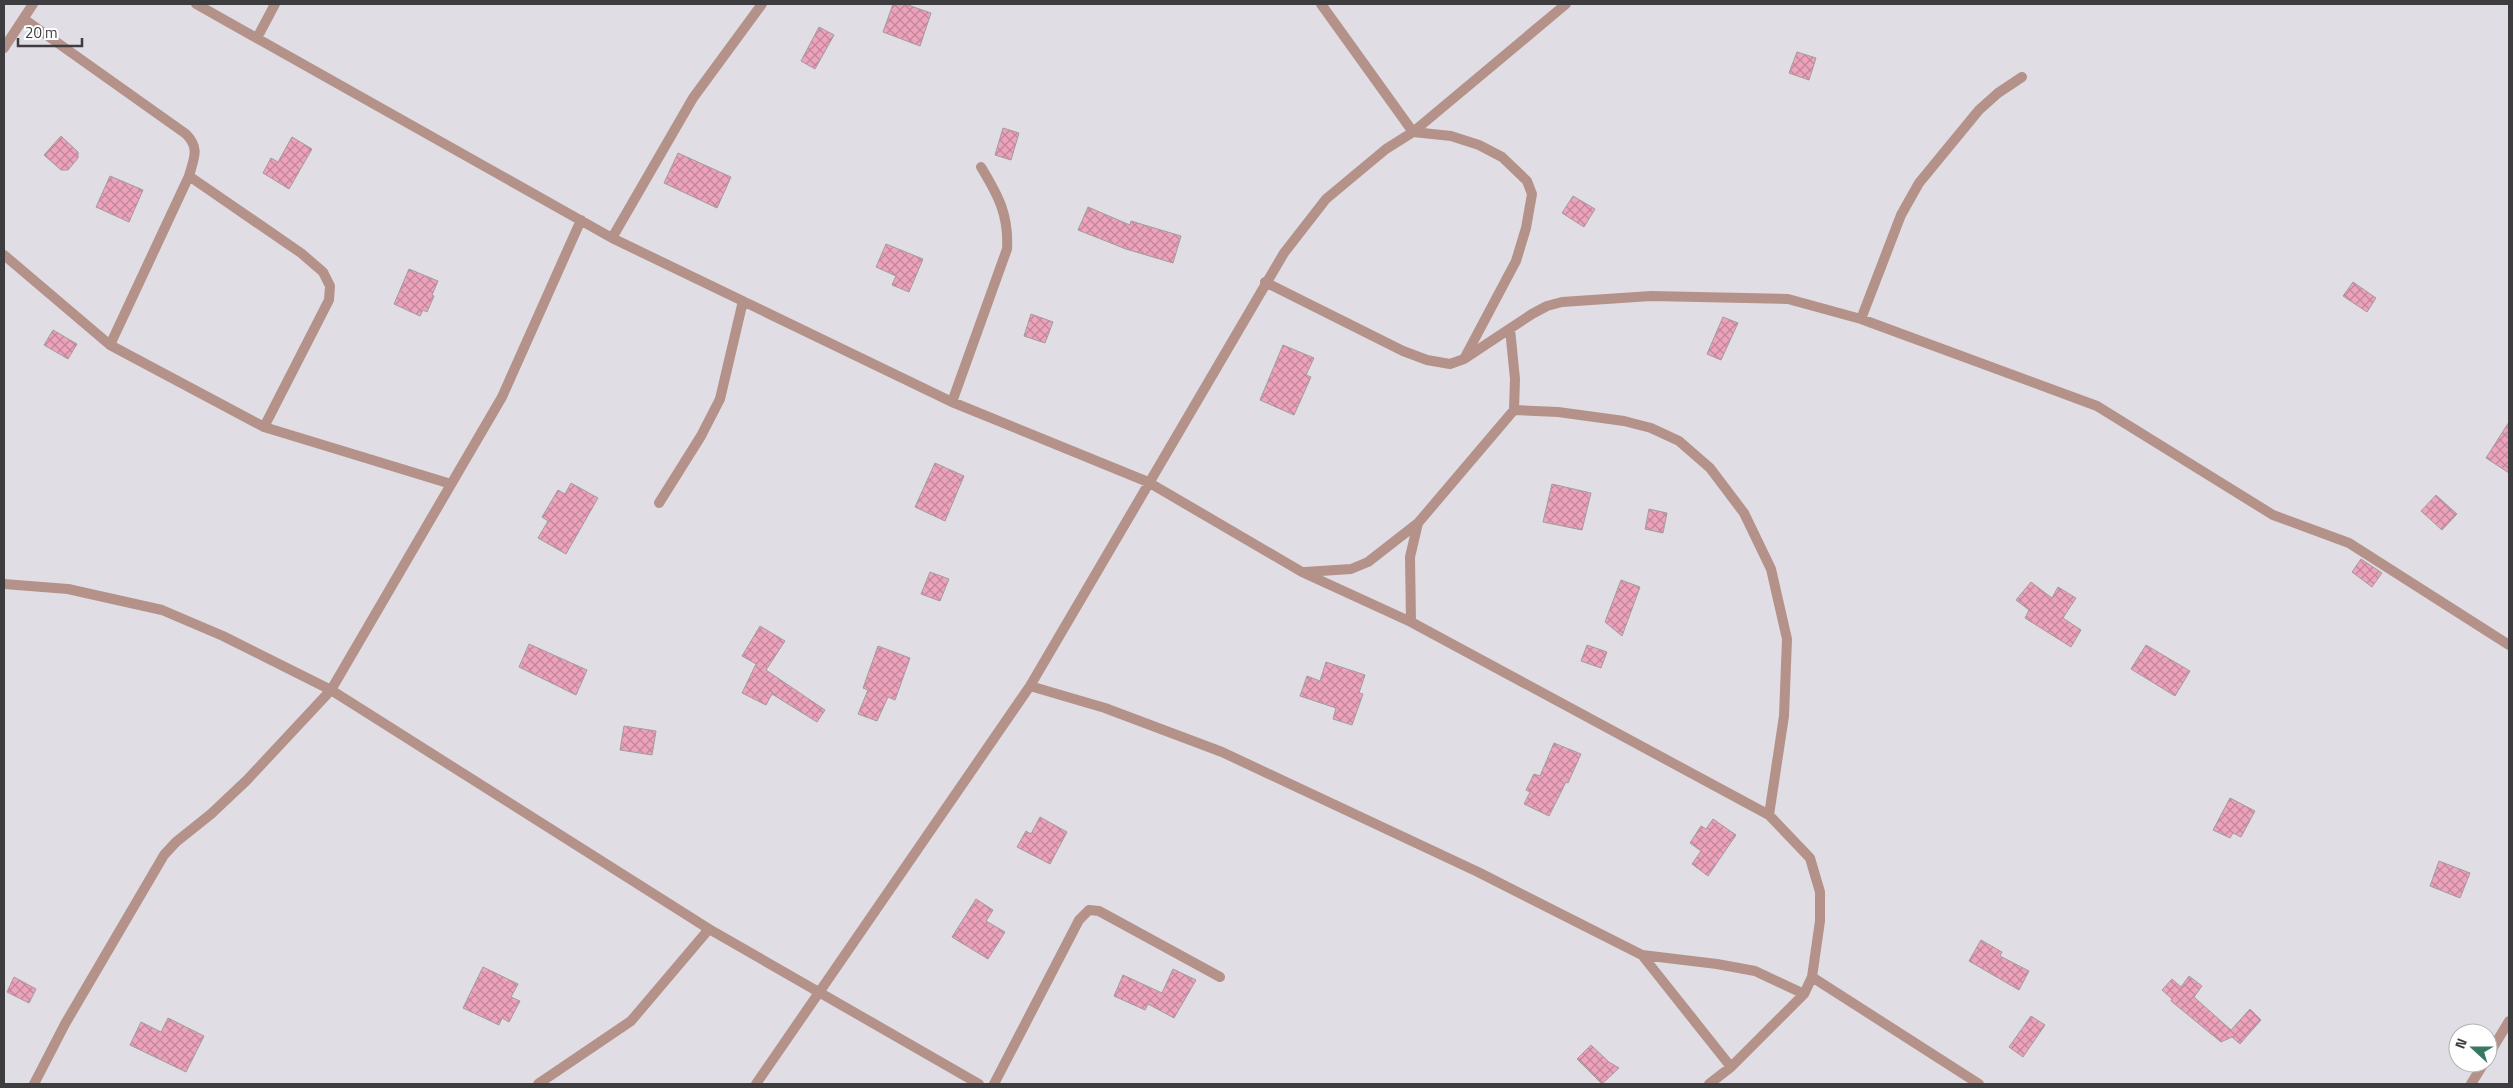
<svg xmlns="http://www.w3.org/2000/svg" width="2513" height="1088" font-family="'Titillium Web',sans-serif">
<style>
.building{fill:url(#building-cross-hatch);stroke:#a29c9d}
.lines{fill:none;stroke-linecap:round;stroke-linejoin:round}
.minor{stroke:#b4928a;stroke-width:10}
.tertiary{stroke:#b4928a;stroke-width:10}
</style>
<defs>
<pattern id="building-cross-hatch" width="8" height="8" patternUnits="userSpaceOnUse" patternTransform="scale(1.25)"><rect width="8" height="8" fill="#eda2bb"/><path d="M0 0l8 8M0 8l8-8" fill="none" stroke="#c18599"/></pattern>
</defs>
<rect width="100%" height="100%" fill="#e0dee4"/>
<path class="building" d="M893,4H905L931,13L920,46L883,32Z
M819,27L834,35L815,69L801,61Z
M1797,52L1816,58L1809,80L1789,73Z
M1003,128L1019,133L1011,160L995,155Z
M61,136L78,152V158L68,170H61L44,155Z
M292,137L312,149L289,189L263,173L271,158L278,162Z
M678,153L731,177L717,208L664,183Z
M110,176L143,190L129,222L96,207Z
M1573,196L1595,209L1584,227L1562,213Z
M1088,207L1130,225L1131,221L1181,236L1173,263L1126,249L1078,230Z
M886,244L923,259L909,292L892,285L896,276L876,267Z
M409,269L438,281L432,295L434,296L427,312L423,310L420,316L394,304Z
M2353,282L2376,298L2367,312L2343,296Z
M1031,314L1053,322L1045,343L1024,336Z
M1723,317L1738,323L1721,360L1707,354Z
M53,330L77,344L68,359L44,345Z
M1283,345L1314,358L1306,375L1311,377L1294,415L1260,400Z
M2509,422V473L2486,458Z
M935,463L964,476L945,521L915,507Z
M571,483L598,498L566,554L538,538L548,521L542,517L558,490L565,494Z
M1552,484L1591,493L1582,530L1543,522Z
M2436,495L2457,514L2442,530L2421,511Z
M1649,509L1667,513L1663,533L1645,529Z
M2361,559L2382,573L2372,587L2352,572Z
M930,572L949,579L940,601L921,594Z
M1621,580L1640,587L1622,636L1605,622Z
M2031,582L2052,598L2058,587L2076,598L2063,618L2081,630L2071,647L2025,618L2029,610L2016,600Z
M760,626L785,641L766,670L825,710L817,722L772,694L766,705L742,693L756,664L742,656Z
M529,644L587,670L576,695L519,667Z
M1587,645L1607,652L1601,668L1581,661Z
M2146,645L2190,671L2175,696L2131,669Z
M878,646L910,658L895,700L888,697L877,721L858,714L868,690L863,688Z
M1326,662L1365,675L1359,693L1363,694L1352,725L1333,719L1336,708L1300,696L1307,676L1320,681Z
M624,726L656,731L652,755L620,750Z
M1554,743L1581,754L1568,783L1566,782L1549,816L1524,804L1530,792L1526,790L1534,774L1540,776Z
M2230,798L2255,811L2241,837L2233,833L2230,838L2213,830Z
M1040,817L1067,832L1050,864L1017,847L1026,831L1031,834Z
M1713,819L1736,835L1708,876L1692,864L1701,851L1690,843L1701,826L1706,829Z
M2439,861L2470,873L2460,898L2430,886Z
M976,899L993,910L986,921L1005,932L988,959L952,937Z
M1981,940L2002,952L2000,956L2029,971L2019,990L1969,961Z
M483,967L518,984L511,997L520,1001L509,1022L502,1018L499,1025L463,1008Z
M1173,969L1196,980L1174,1018L1148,1004L1145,1010L1114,996L1123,975L1162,993Z
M2189,976L2202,986L2194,997L2231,1030L2250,1009L2261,1020L2240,1044L2232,1037L2221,1042L2171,1001L2172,999L2162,990L2172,979L2181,987Z
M14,977L36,989L29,1003L7,992Z
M2031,1016L2045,1025L2023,1057L2009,1047Z
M168,1018L204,1036L186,1072L130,1045L141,1022L161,1032Z
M1591,1045L1609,1062L1619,1068L1602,1084L1577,1059Z"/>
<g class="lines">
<path class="minor" d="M196,4L612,238L952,402L1148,482L1302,572L1411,622L1769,815L1810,858L1820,892V921L1812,977L1804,994L1731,1067L1709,1084
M1321,4L1413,132L1566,4
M24,19L186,134C200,148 194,158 189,176L110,345
M257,38L275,4
M4,48L33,4
M189,176L301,253L323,272L330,286L329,300L264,427
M612,238L693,98L762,4
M4,255L110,345L264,427L451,484
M1265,282L1403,351L1427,360L1450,364L1464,359L1532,314L1547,306L1562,302L1651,296L1788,299L1861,319L2097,406L2273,515L2349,543L2509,645
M1861,319L1901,215L1919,183L1979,110L1998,93L2022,77
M952,402L1007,249C1009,215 998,195 981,167
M1514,410L1558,412L1624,421L1651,428L1679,441L1710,468L1744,513L1771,569L1787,639L1784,716L1769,815
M659,503L701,436L720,399L743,301
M1305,572L1351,569L1368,562L1418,523
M1411,622L1410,557L1418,523L1514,410L1515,379L1510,329
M1030,686L1105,708L1222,752L1478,872L1642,955L1717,964L1755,971L1804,994
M1642,955L1731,1067
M1812,977L1979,1084
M2488,1056L2509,1021
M34,1084L65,1024L164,855L176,842L211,814L247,780L331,690L502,397L581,220
M538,1084L631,1021L709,929
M756,1084L1030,686L1284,253L1326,199L1386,149L1413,132L1451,136L1479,145L1502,157L1527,181L1532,194L1526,228L1516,261L1464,359
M994,1084L1079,920L1089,910L1099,911L1220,977
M2471,1084L2484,1063"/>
<path class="tertiary" d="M4,584L68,589L162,610L223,636L331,690L709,929L979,1084"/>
</g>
<rect width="2513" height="1088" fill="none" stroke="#3d3c3e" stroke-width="10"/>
<g transform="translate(2473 1048) rotate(291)"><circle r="24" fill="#ffffff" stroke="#b1b1b2"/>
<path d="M0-4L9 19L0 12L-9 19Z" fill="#387764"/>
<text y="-8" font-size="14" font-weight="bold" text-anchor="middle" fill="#3d3c3e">N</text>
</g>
<path d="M18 38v8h64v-8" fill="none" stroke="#3d3c3e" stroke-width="2.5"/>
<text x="25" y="38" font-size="15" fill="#3d3c3e" stroke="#ffffff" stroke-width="4" paint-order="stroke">20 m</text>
</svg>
